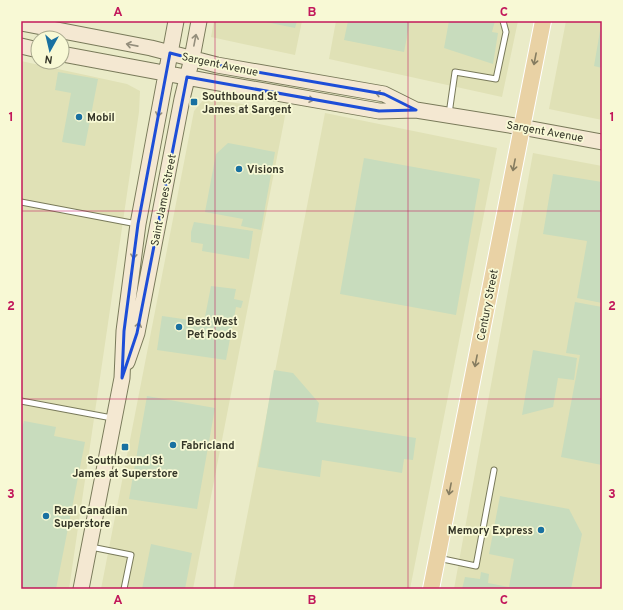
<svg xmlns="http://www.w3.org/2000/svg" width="623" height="610" font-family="Overpass,sans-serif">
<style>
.built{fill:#e0e1b6}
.building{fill:#c8dcbd}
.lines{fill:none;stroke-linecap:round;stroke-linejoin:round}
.lane-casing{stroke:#797a5a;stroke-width:7}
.secondary-casing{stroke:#797a5a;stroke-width:17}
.primary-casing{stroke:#fff;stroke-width:18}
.lane{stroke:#fff;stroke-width:5}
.secondary{stroke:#f4e8d2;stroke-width:15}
.primary{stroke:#e9d2a5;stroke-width:16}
.oneway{stroke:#948e7c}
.oneway2{stroke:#857c60}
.marked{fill:none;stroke:#1d4ed8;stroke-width:3;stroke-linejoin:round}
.grid{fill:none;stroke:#c2185b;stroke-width:1;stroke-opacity:0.55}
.poi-dot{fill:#1971a1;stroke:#f8f9d5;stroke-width:1.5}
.labels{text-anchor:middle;stroke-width:3.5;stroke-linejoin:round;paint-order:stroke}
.street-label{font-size:11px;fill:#343527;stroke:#f8f9d5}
.poi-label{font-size:11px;font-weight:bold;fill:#343527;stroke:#f8f9d5;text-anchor:start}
.neatline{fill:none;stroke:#c2185b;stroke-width:1.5}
.grid-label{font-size:13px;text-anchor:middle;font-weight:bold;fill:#c2185b}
</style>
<rect width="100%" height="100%" fill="#eaebc8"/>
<path class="built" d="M214,21H302L295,55L211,37Z
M336,21H518L502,97L329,59Z
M566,21H602V120L549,109Z
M21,61L127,84L140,91L139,112L69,589H21Z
M205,98L286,111L193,589H101L194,111Z
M325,113L497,148L410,589H233Z
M533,153L602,166V589H454Z"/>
<path class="building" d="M261,21H297L295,28Z
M348,21H410L404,52L344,40Z
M449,21H495L492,32L498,33L493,64L444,48Z
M601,25H602V68L594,66Z
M58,72L98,79L85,146L62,142L71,93L55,90Z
M228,143L275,152L261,230L241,226L243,219L205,212L216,154Z
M364,158L480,179L456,315L340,294Z
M553,174L602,182V303L577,298L587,241L543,234Z
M194,222L253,231L249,259L202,251L203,244L191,242V232Z
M211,286L236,289L234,299L243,301L241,308L236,307L226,360L157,350L162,316L204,322Z
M575,302L602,307V465L561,457L580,355L566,353Z
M533,350L577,358L574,380L558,378L553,407L522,415Z
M274,370L293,373L319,403L316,422L416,438L413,460L404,459L402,473L322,460L320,477L258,467Z
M147,396L215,408L197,509L129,499Z
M24,421L56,427L54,436L85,442L56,589H21V432Z
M500,496L569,509L582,534L571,589H462L465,577L480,579L481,572L489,574L488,583L509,587L514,559L489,554Z
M151,544L192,553L185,589H142Z"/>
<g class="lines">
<defs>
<path id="lane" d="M449,114L455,72L496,79L506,32L503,21
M21,202L137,224
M21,401L112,418
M91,547L131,555L124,589
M438,558L476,566L494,470"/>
<path id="secondary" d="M21,23L151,48L217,65L384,94L414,109
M21,46L38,50
M62,54L207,81L379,111L416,110L521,127L602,142
M127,362L137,333L182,99L192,58L199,21
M81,589L122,378L124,331L138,224L176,21"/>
<path id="primary" d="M431,589L543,21"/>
</defs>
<use href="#lane" class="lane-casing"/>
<use href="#secondary" class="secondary-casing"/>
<use href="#primary" class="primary-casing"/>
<use href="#lane" class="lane"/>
<use href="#secondary" class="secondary"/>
<use href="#primary" class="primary"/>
</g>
<defs><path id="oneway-shaft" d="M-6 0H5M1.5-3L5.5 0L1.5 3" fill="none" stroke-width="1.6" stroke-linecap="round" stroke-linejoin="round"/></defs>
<g class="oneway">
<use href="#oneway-shaft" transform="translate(195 40) rotate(-79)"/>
<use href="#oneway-shaft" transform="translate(132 45) rotate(-169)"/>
<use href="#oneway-shaft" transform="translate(381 94) rotate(-166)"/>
<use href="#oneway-shaft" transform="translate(308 99) rotate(10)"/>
<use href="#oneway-shaft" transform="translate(159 111) rotate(101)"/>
<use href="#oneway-shaft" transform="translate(134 253) rotate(97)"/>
<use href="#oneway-shaft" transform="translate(138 328) rotate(-78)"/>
</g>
<g class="oneway2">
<use href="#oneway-shaft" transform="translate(535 59) rotate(101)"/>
<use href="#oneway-shaft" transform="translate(514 165) rotate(101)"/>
<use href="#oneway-shaft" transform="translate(476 361) rotate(101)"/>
<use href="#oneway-shaft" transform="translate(450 489) rotate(101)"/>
</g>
<path class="marked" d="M170,53L217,65L384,94L416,110L379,111L187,77L137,333L122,378L124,331L138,224Z"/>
<path class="grid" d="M215,21V589M408,21V589M21,211H602M21,399H602"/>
<g class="poi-dot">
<rect x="190" y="98" width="8" height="8" rx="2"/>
<circle cx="79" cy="117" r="4"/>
<circle cx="239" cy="169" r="4"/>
<circle cx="179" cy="327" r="4"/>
<circle cx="173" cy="445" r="4"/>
<rect x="121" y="443" width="8" height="8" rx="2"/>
<circle cx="46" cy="516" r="4"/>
<circle cx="541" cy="530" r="4"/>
</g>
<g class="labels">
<g class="street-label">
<text transform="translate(220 64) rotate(12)" y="4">Sargent Avenue</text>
<text transform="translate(545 131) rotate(10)" y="4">Sargent Avenue</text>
<text transform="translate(163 200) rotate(-79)" y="4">Saint James Street</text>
<text transform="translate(487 305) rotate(-79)" y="4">Century Street</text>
</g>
<g class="poi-label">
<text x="202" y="100">Southbound St<tspan x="202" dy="13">James at Sargent</tspan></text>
<text x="87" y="121">Mobil</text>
<text x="247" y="173">Visions</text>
<text x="187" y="325">Best West<tspan x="187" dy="13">Pet Foods</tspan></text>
<text x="181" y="449">Fabricland</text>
<text x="125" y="464" text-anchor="middle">Southbound St<tspan x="125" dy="13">James at Superstore</tspan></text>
<text x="54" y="514">Real Canadian<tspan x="54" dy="13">Superstore</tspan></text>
<text x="533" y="534" text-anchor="end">Memory Express</text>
</g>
</g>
<rect width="623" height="610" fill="none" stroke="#f8f9d5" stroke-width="44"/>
<g transform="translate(50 50) rotate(188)"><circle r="19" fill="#f8f9d5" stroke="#aaab8f"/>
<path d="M0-3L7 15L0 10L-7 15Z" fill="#1971a1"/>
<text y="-6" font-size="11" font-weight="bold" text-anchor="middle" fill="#343527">N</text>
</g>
<rect x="22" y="22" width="579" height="566" class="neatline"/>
<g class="grid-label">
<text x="118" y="16">A</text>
<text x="312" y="16">B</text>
<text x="504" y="16">C</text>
<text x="11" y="121">1</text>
<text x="612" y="121">1</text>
<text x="11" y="310">2</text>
<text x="612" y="310">2</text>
<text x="11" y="498">3</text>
<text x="612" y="498">3</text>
<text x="118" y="604">A</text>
<text x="312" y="604">B</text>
<text x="504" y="604">C</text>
</g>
</svg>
